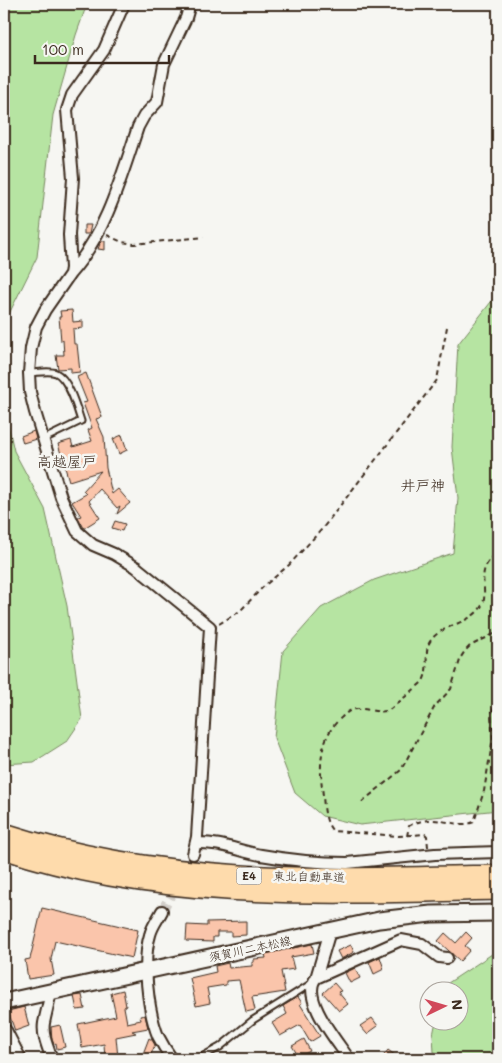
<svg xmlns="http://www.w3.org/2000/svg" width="502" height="1063" font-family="Mali,'Klee One',sans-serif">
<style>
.green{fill:#b6e4a2;stroke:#788760}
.building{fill:#fac5ab;stroke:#3b2a1e}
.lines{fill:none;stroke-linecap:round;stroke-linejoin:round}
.street-tunnel{stroke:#d1cdc8;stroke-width:10;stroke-dasharray:10 5;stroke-linecap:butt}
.lane-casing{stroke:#3b2a1e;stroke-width:9}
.street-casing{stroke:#3b2a1e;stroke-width:14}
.secondary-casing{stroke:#3b2a1e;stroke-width:19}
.highway-casing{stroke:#3b2a1e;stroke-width:22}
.path{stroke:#3b2a1e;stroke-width:2;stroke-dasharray:5 4;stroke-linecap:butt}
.lane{stroke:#f6f6f2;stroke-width:5}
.street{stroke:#f6f6f2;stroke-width:10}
.secondary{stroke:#f6f6f2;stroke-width:15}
.highway{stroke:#fedbac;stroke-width:19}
.labels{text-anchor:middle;stroke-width:5;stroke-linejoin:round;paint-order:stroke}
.shield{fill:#f6f6f2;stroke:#73675e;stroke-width:1}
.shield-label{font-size:11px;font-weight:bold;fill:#3b2a1e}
.street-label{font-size:12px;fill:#3b2a1e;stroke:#f6f6f2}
.quarter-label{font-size:15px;fill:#3b2a1e;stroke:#f6f6f2}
</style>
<rect width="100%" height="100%" fill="#f6f6f2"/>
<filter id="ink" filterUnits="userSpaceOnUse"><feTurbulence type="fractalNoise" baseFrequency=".02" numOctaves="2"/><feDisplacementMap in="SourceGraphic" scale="10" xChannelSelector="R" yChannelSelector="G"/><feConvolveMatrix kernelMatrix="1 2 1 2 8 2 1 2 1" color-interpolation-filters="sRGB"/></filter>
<g filter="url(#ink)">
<path class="green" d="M4,4H87L76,35L53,115L37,257L4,324V329Z
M498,293V810L360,825L322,816L295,793L274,738L283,651L321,608L374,580L453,553L458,498L452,447L458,344Z
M4,406L14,451L45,509L67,606L82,719L67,741L34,762L4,764Z
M495,952H498V1058L445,1059L434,1052L433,1035L436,1021L460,1020V990H442V987Z"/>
<path class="building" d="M84,225H91L89,234H84Z
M101,241H105V250L98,249Z
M72,310L73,322L83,321V328L73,329L74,344H77L80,372L71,373V368L58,369L56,355H64L63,340L61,341L59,317H61L60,311Z
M86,373L101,414L102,417L96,419L104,437L106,468L112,494L118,489L130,503L117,514L120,506L117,508L100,489L89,501L100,518L84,528L78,517L81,516L72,502L86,494L83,491L101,471L69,481L58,444L71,440L73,447L92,441L88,430L92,428L83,403L87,402L77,377Z
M34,431L36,439L23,443L21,436Z
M122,435L127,450L119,454L113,439Z
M115,521L125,524L122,531L112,528Z
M42,908L138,930L132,958L55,941L51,959L54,975L28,979L25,960L30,959Z
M246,921V935L231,936V932H217V937H213V942L186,941L187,925L207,926V922Z
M466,932L472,938L465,946L470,950L460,961L438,941L445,933L456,943Z
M312,944L314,953L291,957L294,969L281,971L285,992L252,997L255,1010L246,1012L239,980L226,981V985L207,988L210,1003L196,1006L190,978L216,972L215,966L228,963L229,968L252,966V962H254V959L266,958L265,954Z
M351,945L354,952L341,959L337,951Z
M380,957L384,969L374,974L369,962Z
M355,968L360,978L350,983L345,973Z
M334,983L341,991L338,992L348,1004L339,1011L323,993Z
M123,990L126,1006L124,1007L127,1023L141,1020L140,1016L145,1015L148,1028L132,1031L136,1033L116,1037L118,1058L105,1059L104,1044L82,1048L78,1024L116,1016L111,993Z
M82,995L85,1009L77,1010L74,996Z
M298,997L302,1003L300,1004L320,1036L310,1042L300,1025L280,1036L272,1023L287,1014L283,1006Z
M24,1007L29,1026L15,1031L8,1011Z
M372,1018L378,1026L367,1034L360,1026Z
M60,1025L65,1047L57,1049L56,1043L54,1044L52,1040L51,1027Z
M149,1038L152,1040L155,1045L149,1059H141Z
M304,1039L310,1051L299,1057L292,1046Z
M388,1050L400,1059H381Z"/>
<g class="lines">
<path class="street-tunnel" d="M162,911L193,854"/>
<defs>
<path id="lane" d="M29,373C37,373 49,370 56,373C69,379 77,409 81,421L44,439
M198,1059L220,1047L253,1020L312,983"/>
<path id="street" d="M124,4L104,50L72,95L67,110L73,178L69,235L71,268L70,274L45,310L36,327L31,348L29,373L30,392L35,412L61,497L77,531L93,545L114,554L136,567L210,627L197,837L193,854
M70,274C106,233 121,178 138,127L144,116L157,102L164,64L186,18L190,4
M196,843C221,842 238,851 261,855C289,860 319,863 347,863L435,854L498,852
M162,911C158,919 152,926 150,935C142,960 148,1011 158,1036C162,1044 167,1052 172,1059
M330,931L316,978C300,998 337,1041 349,1059
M316,978L401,940L422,944L439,957L447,958
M51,991C49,1002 46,1013 44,1023C42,1035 48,1048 52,1059"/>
<path id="secondary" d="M4,1002L379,920L431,914L498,913
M4,1032L18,1059"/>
<path id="highway" d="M4,833C168,886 329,879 498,875
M4,849C163,903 333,894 498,890"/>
</defs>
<use href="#lane" class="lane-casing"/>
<use href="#street" class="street-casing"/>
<use href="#secondary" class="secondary-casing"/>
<use href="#highway" class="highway-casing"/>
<path class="path" d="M107,235L122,242L134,244L204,237
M219,624L240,611L263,587L289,565L322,529L377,458L437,380L447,327
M362,802L401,770L435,706L451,689L461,657L465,651L470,646L498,632
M407,836L409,826C435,811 455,830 474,822L484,791L493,738L491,715L498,696
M428,847L427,836L425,834L398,836L333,831C323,821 324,800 322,787C319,761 321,735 342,717C347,712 351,709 358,709C367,708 380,714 389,710C392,708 422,683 423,681C430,668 423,650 431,640C443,623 475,624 483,603C485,598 484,593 484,588C482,569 484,565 498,552"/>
<use href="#lane" class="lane"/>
<use href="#street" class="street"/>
<use href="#secondary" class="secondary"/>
<use href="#highway" class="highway"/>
</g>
</g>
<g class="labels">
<rect class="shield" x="236.5" y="867.5" width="25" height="17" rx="4"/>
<g class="shield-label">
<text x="249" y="880">E4</text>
</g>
<g class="street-label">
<text transform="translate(309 877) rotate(1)" y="4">東北自動車道</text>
<text transform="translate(250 949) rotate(-12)" y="4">須賀川二本松線</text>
</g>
<g class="quarter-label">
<text x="67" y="467">高越屋戸</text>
<text x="423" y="491">井戸神</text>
</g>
</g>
<rect width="502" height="1063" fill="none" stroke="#f6f6f2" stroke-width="20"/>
<rect x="10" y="10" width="482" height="1043" fill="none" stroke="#3b2a1e" stroke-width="2" filter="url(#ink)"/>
<g transform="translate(444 1006) rotate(85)"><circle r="24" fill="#f6f6f2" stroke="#aba49d"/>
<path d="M0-4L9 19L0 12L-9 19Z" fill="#d1495b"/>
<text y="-8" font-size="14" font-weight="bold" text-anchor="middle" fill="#3b2a1e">N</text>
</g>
<path d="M35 55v8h134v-8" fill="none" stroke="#3b2a1e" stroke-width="2.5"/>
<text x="42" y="55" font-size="15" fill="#3b2a1e" stroke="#f6f6f2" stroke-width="4" paint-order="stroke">100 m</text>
</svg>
